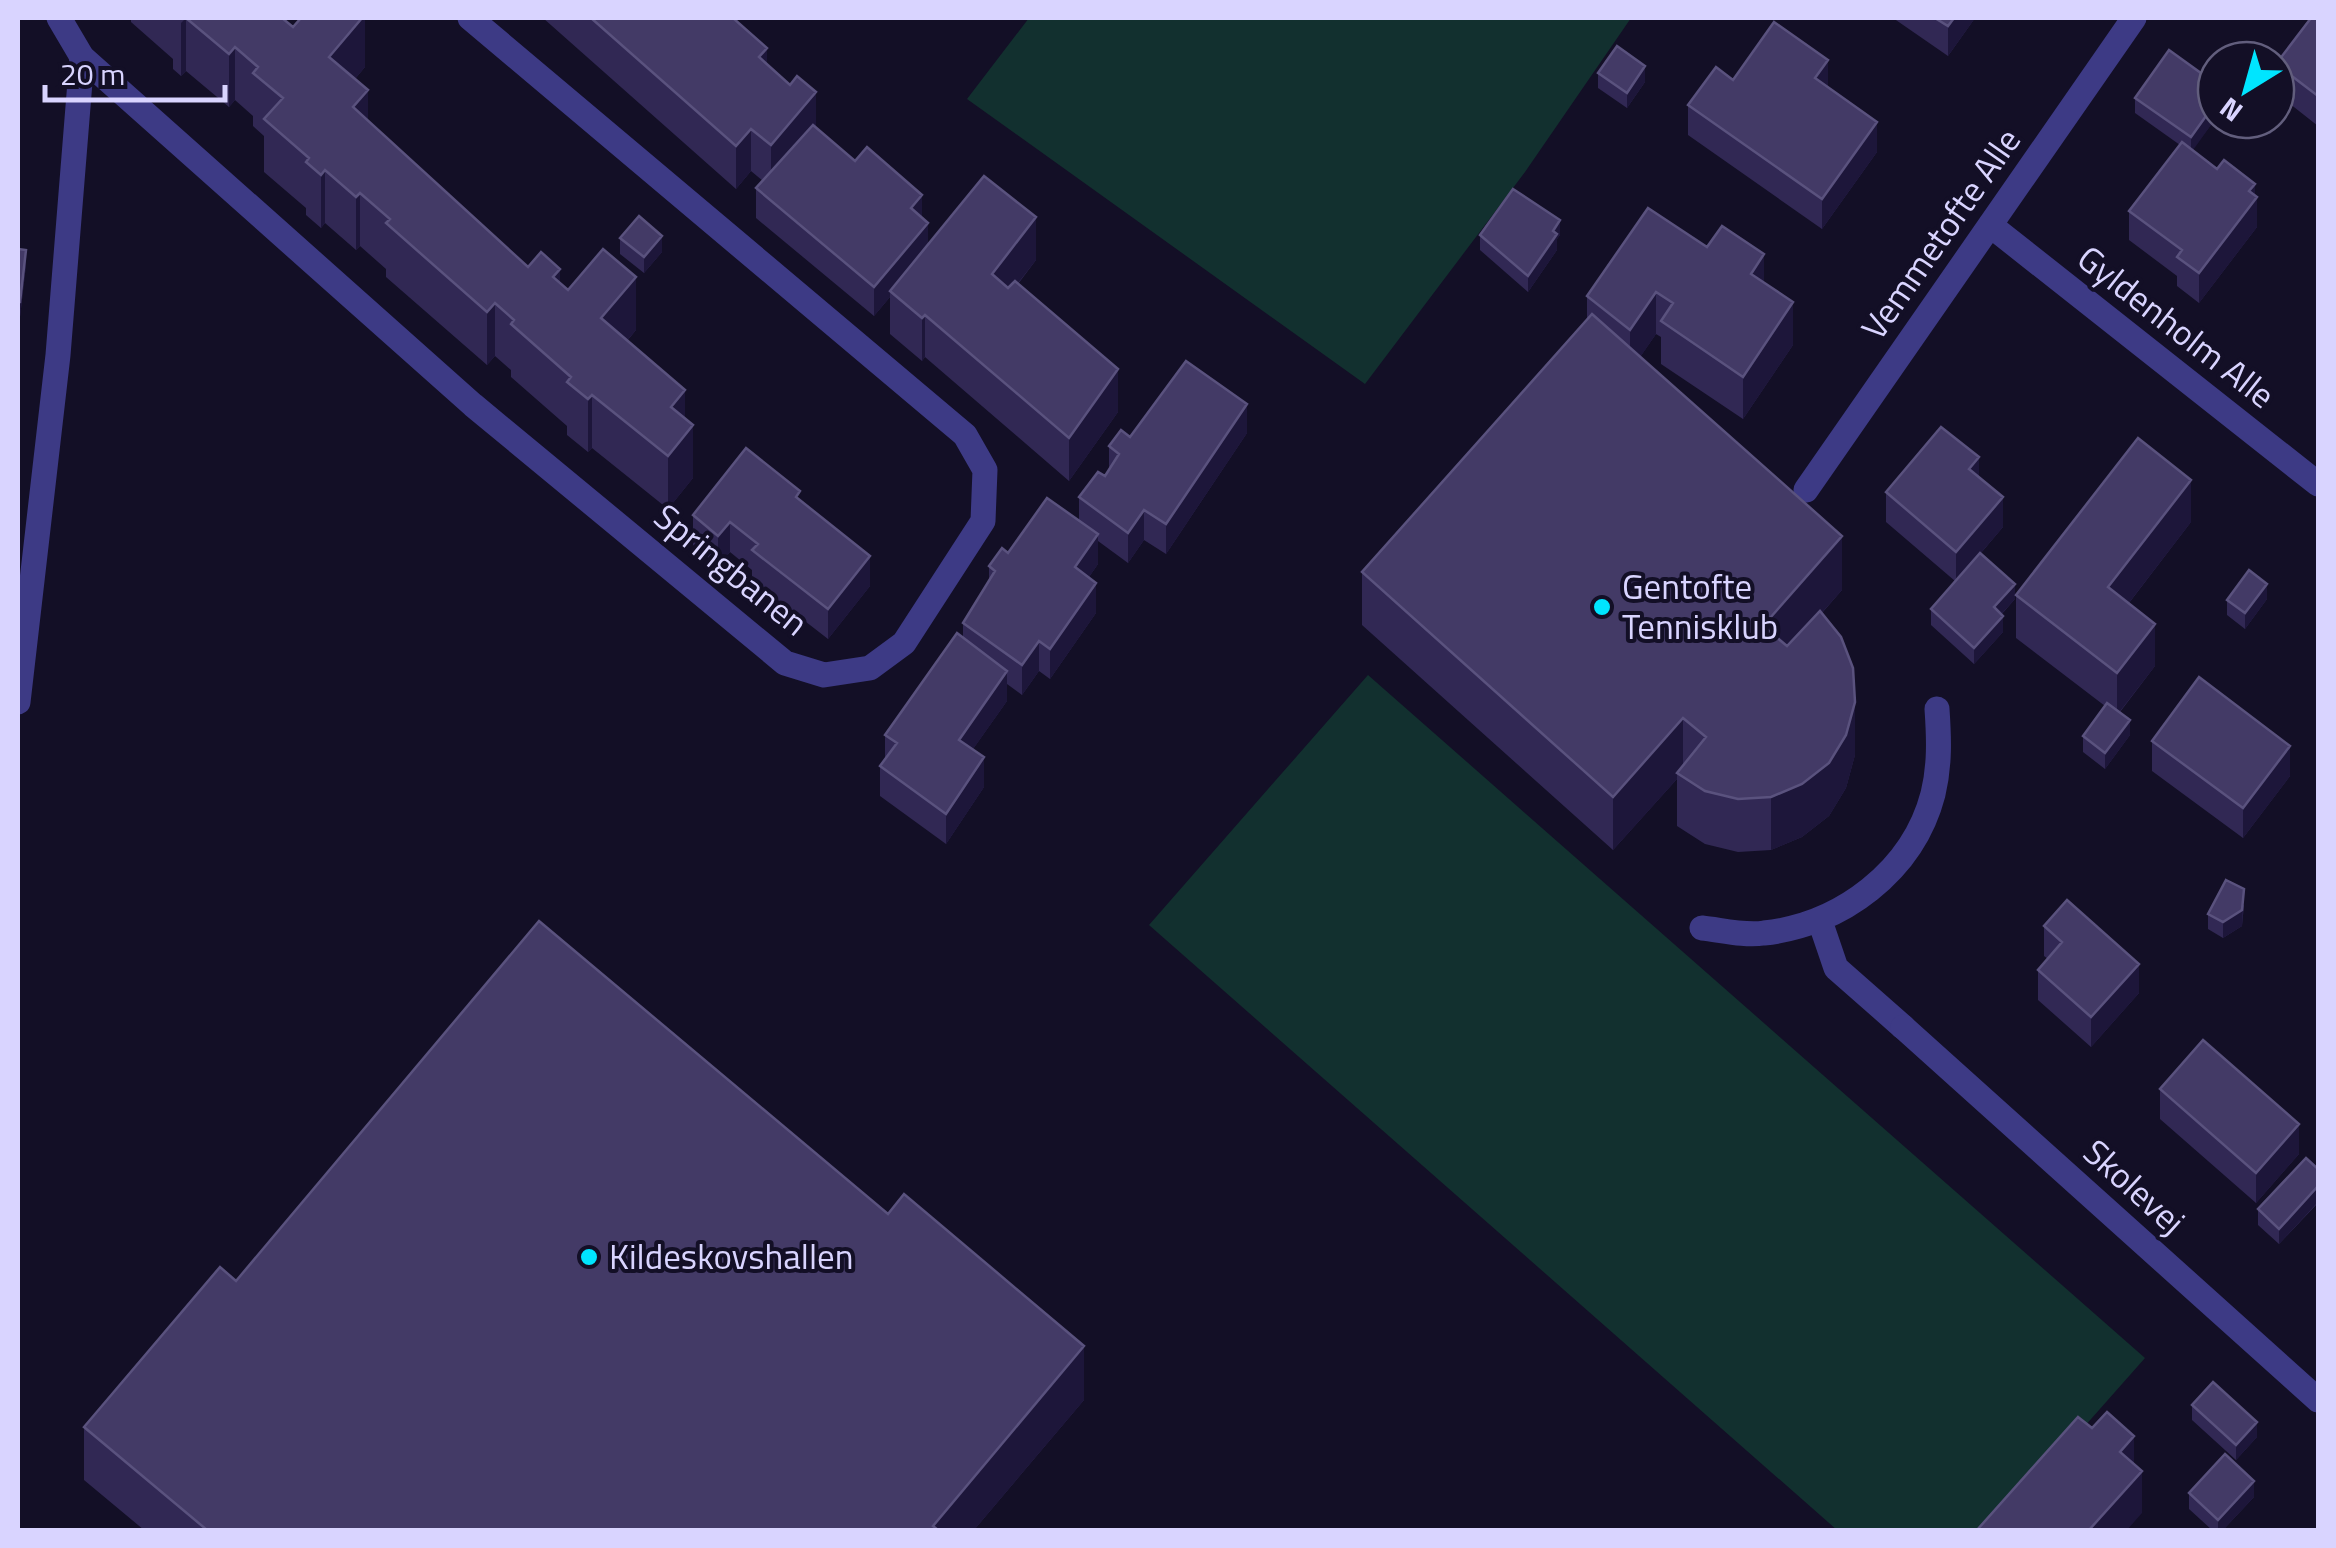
<svg xmlns="http://www.w3.org/2000/svg" width="2336" height="1548" font-family="'Titillium Web',sans-serif">
<style>
.green{fill:#12302f}
.lines{fill:none;stroke-linecap:round;stroke-linejoin:round}
.service{stroke:#3d3a85;stroke-width:25}
.minor{stroke:#3d3a85;stroke-width:25}
.wall{fill:#312854}
.shaded-wall{fill:#1d163a}
.building{fill:#433a66;stroke:#5a527e;stroke-width:2.5}
.poi-dot{fill:#00e5ff;stroke:#130f26;stroke-width:4}
.labels{text-anchor:middle;stroke-width:8;stroke-linejoin:round;paint-order:stroke}
.street-label{font-size:35px;fill:#d9d4ff;stroke:#130f26}
.poi-label{font-size:35px;fill:#d9d4ff;stroke:#130f26;text-anchor:start}
</style>
<rect width="100%" height="100%" fill="#130f26"/>
<path class="green" d="M1029,18H1631L1525,172L1365,384L967,99Z
M1368,675L2145,1358L1993,1530H1837L1149,925Z"/>
<g class="lines">
<path class="service" d="M18,702L58,355L82,57
M1820,921L1836,968L1903,1027
M1702,928C1721,930 1744,936 1764,933C1841,925 1913,871 1933,794C1940,765 1939,738 1937,709"/>
<path class="minor" d="M59,18L82,57L473,405L785,663L824,675L870,668L904,643L983,521L985,470L965,435L470,18
M1990,225L2318,484
M1806,490L2134,18
M1903,1027L2318,1400"/>
</g>
<path class="wall" d="M131,18H282L293,27L365,18V67L355,79L368,121L528,267L560,283L568,290L636,330L627,341L685,418L693,478L668,509L592,448L588,452L567,435V426L511,377V370L495,356L487,365L386,277V269L360,246L356,250L325,223L321,228L306,215V208L264,172V136L253,126V116L235,100L229,107L186,71L181,76L173,69V59L131,22Z
M543,18H733L816,129L922,218L928,245L1036,260L1018,284L1118,412L1069,481L925,357L922,361L890,334V297L874,316L756,218V188L763,181L751,171L736,189Z
M1893,18H1975L1948,56Z
M2318,18V126L2276,93V64Z
M1598,73L1645,82L1627,108L1598,88Z
M1733,80L1828,87L1877,152L1822,229L1688,135V105Z
M2216,84V118L2192,150L2255,195L2257,227L2199,303L2177,286V276L2129,240V211L2180,145L2135,113V98Z
M2284,115L2270,134L2252,120H2276Z
M1480,235H1560L1557,239V250L1528,292L1480,250Z
M620,238L662,252L644,273L620,254Z
M1707,247L1764,283L1793,345L1743,419L1661,364V337L1656,334L1640,357L1842,590L1822,613L1855,755L1846,788L1829,816L1802,837L1771,850L1738,852L1705,844L1677,826V779L1613,850L1362,625V572L1587,319V296Z
M18,249L26,265L20,317H18Z
M1247,433L1166,554L1144,540L1128,563L1098,541V564L1089,577L1096,613L1050,679L1039,671L1022,695L1007,684V701L973,749L984,787L946,844L880,796V766L885,760V735L963,638V623L989,580V566L1008,553L1079,521V497L1105,476L1109,469V446L1130,437Z
M1979,477L2003,527L1981,553L2015,599L2001,615L2003,632L1974,664L1931,625V609L1955,581L1886,522V492Z
M800,500L870,586L828,639L752,580V570L730,552L718,566L693,545V515Z
M2191,522L2129,603L2155,666L2120,712L2130,735L2105,769L2083,752V736L2105,706L2016,638V595Z
M2267,599L2245,629L2227,615V600Z
M2152,741L2290,776L2243,838L2152,771Z
M2244,905L2242,926L2223,938L2208,929V914Z
M2044,926L2139,993L2091,1047L2038,1000V970L2048,959L2044,956Z
M2160,1089L2299,1154L2256,1203L2160,1119Z
M2318,1169V1235L2317,1234V1204L2279,1244L2258,1225V1209Z
M236,1281L1084,1400L974,1530H144L84,1480V1427Z
M2192,1405L2257,1437L2236,1460L2192,1420Z
M2189,1493L2254,1497L2223,1530H2212L2189,1509Z"/>
<path class="shaded-wall" d="M186,18V71L181,76V23Z
M362,18H365V67L329,110V57Z
M1954,18H1975L1948,56V26Z
M235,47V100L229,107V54Z
M767,48V91L759,57Z
M1828,60V89L1815,78Z
M1645,66V82L1627,108V93Z
M368,90V143L353,107Z
M816,92V134L771,187V145Z
M2284,100V115L2270,134V120H2276V110Z
M2216,102V118L2191,153V137Z
M1877,122V152L1822,229V199Z
M751,129V171L736,189V146Z
M325,170V223L321,228V175Z
M2255,184V199L2257,197V227L2199,303V273L2249,191Z
M360,193V246L356,250V197Z
M922,195V225L911,208Z
M1036,217V260L992,316V274Z
M1560,220V235L1557,239V250L1528,292V276Z
M928,223V253L890,291V297L874,316V287Z
M662,236V252L644,273V257Z
M26,250V265L20,317V302Z
M1764,254V297L1751,274Z
M560,269V322L553,277Z
M636,277V330L601,371V318Z
M1656,292V334L1630,372V330Z
M1793,302V345L1743,419V377Z
M495,303V356L487,365V312Z
M925,315V357L922,361V318Z
M1118,369V412L1069,481V438Z
M685,390V435L693,425V478L668,509V456L671,407Z
M592,395V448L588,452V399Z
M1247,404V433L1166,554V524Z
M1979,457V487L1969,469Z
M2191,480V522L2108,630V587Z
M2003,497V527L1956,582V552Z
M1144,510V540L1128,563V533Z
M730,522V552L718,566V536Z
M1098,534V564L1075,597V567Z
M1842,536V590L1763,679V626Z
M870,556V586L828,639V609Z
M1096,583V613L1050,679V649Z
M2015,584V599L1994,622V607Z
M2267,584V599L2245,629V613Z
M2003,616V632L1974,664V648Z
M2155,624V666L2117,715V673Z
M1039,641V671L1022,695V665Z
M1007,671V701L959,769V740Z
M1855,702V755L1846,788L1829,816L1802,837L1771,850V797Z
M1683,718V771L1677,773V779L1613,850V797Z
M2130,720V735L2105,769V753Z
M2290,746V776L2243,838V808Z
M984,757V787L946,844V814Z
M2244,889L2242,926L2223,938V922Z
M2139,964V993L2091,1047V1017Z
M2299,1124V1154L2256,1203V1173Z
M2318,1186V1202L2279,1244V1229Z
M1084,1346V1400L974,1530H933V1526Z
M2257,1422V1437L2236,1460V1445Z
M2134,1436V1479L2120,1452Z
M2142,1471V1513L2127,1530H2089Z
M2254,1481V1497L2223,1530H2218V1520Z"/>
<path class="building" d="M186,18H282L293,27L301,18H362L329,57L368,90L353,107L528,267L541,252L560,269L553,277L568,290L603,249L636,277L601,318L685,390L671,407L693,425L668,456L592,395L588,399L567,382L571,377L511,324L514,320L495,303L487,312L386,223L390,219L360,193L356,197L325,170L321,175L306,162L309,158L264,119L283,98L253,73L258,67L235,47L229,54Z
M591,18H733L767,48L759,57L790,85L797,76L816,92L771,145L751,129L736,146Z
M1935,18H1954L1948,26Z
M2311,18H2318V96L2276,64Z
M1774,22L1828,60L1815,78L1877,122L1822,199L1688,105L1716,67L1733,80Z
M1617,46L1645,66L1627,93L1598,73Z
M2169,50L2216,84V102L2191,137L2135,98Z
M2276,94L2284,100L2276,110Z
M813,125L855,161L867,147L922,195L911,208L928,223L874,287L756,188Z
M2182,142L2217,169L2224,160L2255,184L2249,191L2257,197L2199,273L2177,257L2182,250L2129,211Z
M984,176L1036,217L992,274L1008,288L1015,281L1118,369L1069,438L925,315L922,318L890,291Z
M1513,189L1560,220L1553,231L1557,234L1528,276L1480,235Z
M1648,208L1707,247L1722,226L1764,254L1751,274L1793,302L1743,377L1661,321L1673,303L1656,292L1630,330L1587,296Z
M639,216L662,236L644,257L620,238Z
M18,249L26,250L20,302H18Z
M1592,314L1842,536L1763,626L1787,646L1820,611L1841,637L1853,668L1855,702L1846,735L1829,763L1802,784L1771,797L1738,799L1705,791L1677,773L1706,737L1683,718L1613,797L1362,572Z
M1186,361L1247,404L1166,524L1144,510L1128,533L1079,497L1098,472L1105,476L1119,454L1109,446L1121,430L1130,437Z
M1941,427L1979,457L1969,469L2003,497L1956,552L1886,492Z
M2138,438L2191,480L2108,587L2155,624L2117,673L2016,595Z
M746,448L800,491L796,497L870,556L828,609L752,550L758,544L730,522L718,536L693,515Z
M1047,498L1098,534L1075,567L1096,583L1050,649L1039,641L1022,665L963,623L995,571L989,566L1002,548L1008,553Z
M1980,553L2015,584L1994,607L2003,616L1974,648L1931,609Z
M2249,570L2267,584L2245,613L2227,600Z
M957,633L1007,671L959,740L984,757L946,814L880,766L897,743L885,735Z
M2199,677L2290,746L2243,808L2152,741Z
M2107,703L2130,720L2105,753L2083,736Z
M2226,880L2244,889L2242,910L2223,922L2208,914Z
M2067,900L2139,964L2091,1017L2038,970L2062,942L2044,926Z
M539,921L888,1214L904,1194L1084,1346L933,1526L938,1530H207L84,1427L220,1267L236,1281Z
M2203,1040L2299,1124L2256,1173L2160,1089Z
M2306,1158L2318,1169V1186L2279,1229L2258,1209Z
M2213,1382L2257,1422L2236,1445L2192,1405Z
M2107,1412L2134,1436L2120,1452L2142,1471L2089,1530H1977L2078,1417L2092,1428Z
M2225,1454L2254,1481L2218,1520L2189,1493Z"/>
<g class="poi-dot">
<circle cx="1602" cy="607" r="10"/>
<circle cx="589" cy="1257" r="10"/>
</g>
<g class="labels">
<g class="street-label">
<text transform="translate(1941 234) rotate(-55)" y="12">Vemmetofte Alle</text>
<text transform="translate(2176 327) rotate(38)" y="12">Gyldenholm Alle</text>
<text transform="translate(731 570) rotate(39)" y="12">Springbanen</text>
<text transform="translate(2134 1187) rotate(42)" y="12">Skolevej</text>
</g>
<g class="poi-label">
<text x="1622" y="599">Gentofte<tspan x="1622" dy="40">Tennisklub</tspan></text>
<text x="609" y="1269">Kildeskovshallen</text>
</g>
</g>
<rect width="2336" height="1548" fill="none" stroke="#d9d4ff" stroke-width="40"/>
<g transform="translate(2246 90) rotate(217)"><circle r="48" fill="#130f26" stroke="#625e7d" stroke-width="2.5"/>
<path d="M0-8L18 38L0 25L-18 38Z" fill="#00e5ff"/>
<text y="-15" font-size="28" font-weight="bold" text-anchor="middle" fill="#d9d4ff">N</text>
</g>
<path d="M45 85v15h180v-15" fill="none" stroke="#d9d4ff" stroke-width="5"/>
<text x="60" y="85" font-size="30" fill="#d9d4ff" stroke="#130f26" stroke-width="8" paint-order="stroke">20 m</text>
</svg>
